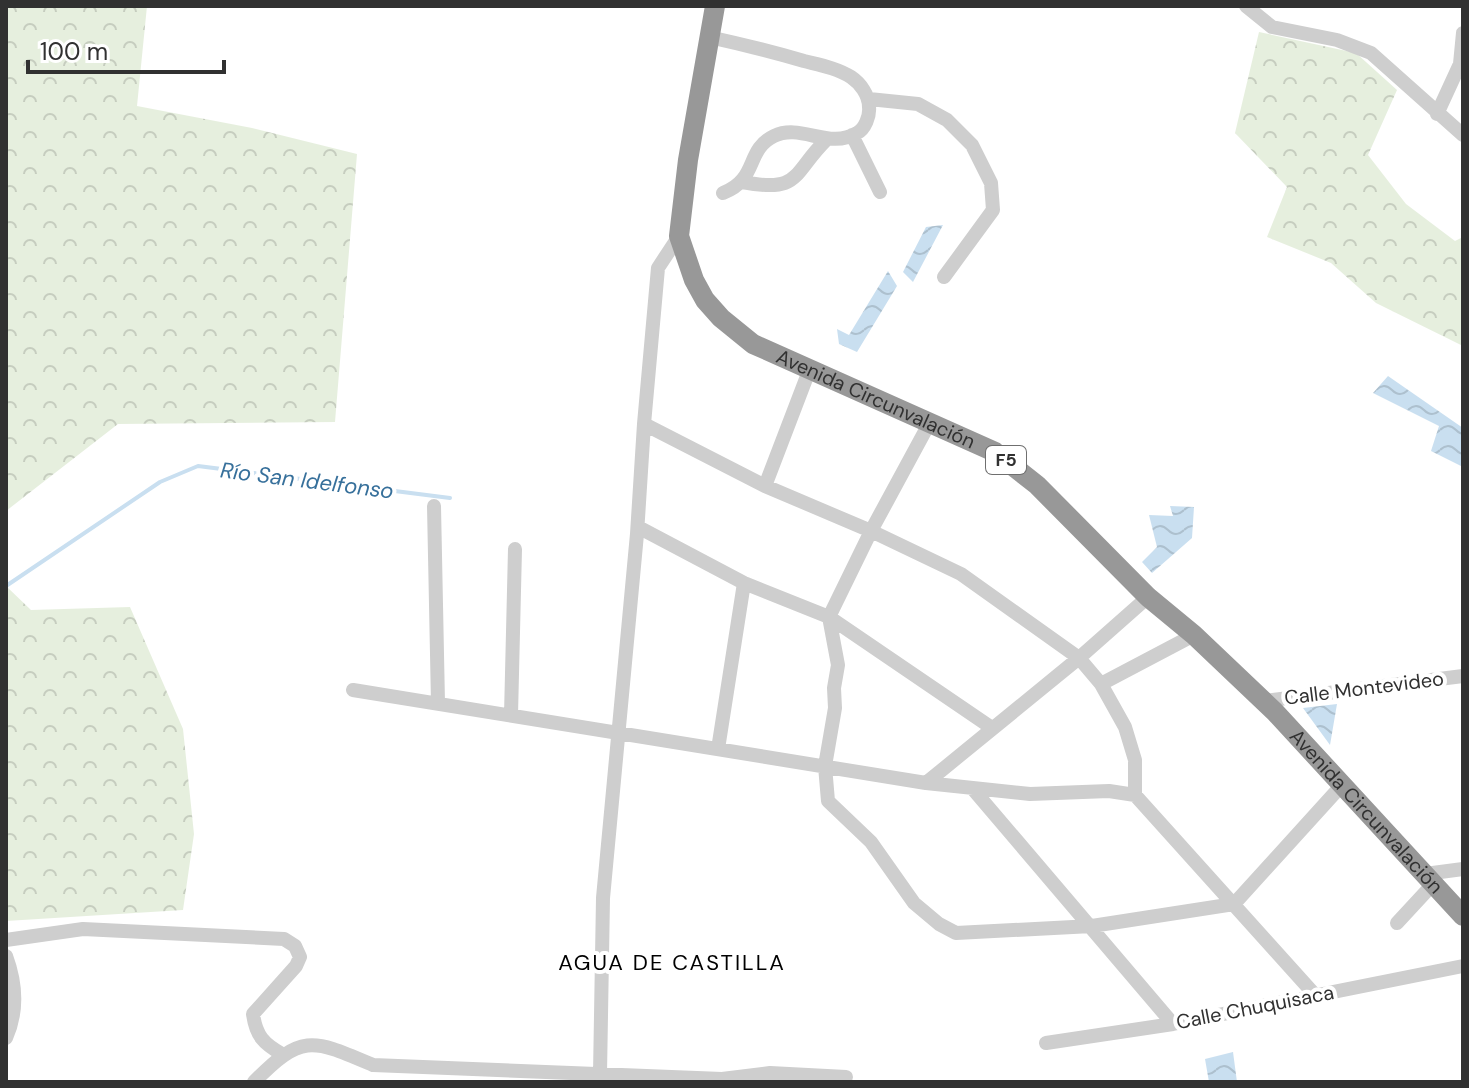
<svg xmlns="http://www.w3.org/2000/svg" width="1469" height="1088" font-family="'DM Sans',sans-serif">
<style>
.forest{fill:url(#forest-crowns)}
.water{fill:url(#water-waves)}
.lines{fill:none;stroke-linecap:round;stroke-linejoin:round}
.stream{stroke:#c9dff0;stroke-width:4}
.minor{stroke:#cecece;stroke-width:14}
.highway{stroke:#989898;stroke-width:20}
.labels{text-anchor:middle;stroke-width:8;stroke-linejoin:round;paint-order:stroke}
.shield{fill:#fff;stroke:#6f6f6f;stroke-width:2}
.shield-label{font-size:18px;font-weight:bold;fill:#313131}
.street-label{font-size:20px;fill:#313131;stroke:#fff}
.water-label{font-size:22px;font-style:italic;fill:#37709b;stroke:#fff}
.neighbourhood-label{font-size:22px;letter-spacing:2px;fill:#000;stroke:#fff}
</style>
<defs>
<pattern id="forest-crowns" width="20" height="18" patternUnits="userSpaceOnUse" patternTransform="scale(2)"><rect width="20" height="18" fill="#e6efde"/><path d="M2 6a3 3 0 1 1 6 0M12 15a3 3 0 1 1 6 0" fill="none" stroke="#c6cdbf"/></pattern>
<pattern id="water-waves" width="16" height="10" patternUnits="userSpaceOnUse" patternTransform="scale(2)"><rect width="16" height="10" fill="#c9dff0"/><path d="M0 5q4-4 8 0t8 0" fill="none" stroke="#adc0ce"/></pattern>
</defs>
<rect width="100%" height="100%" fill="#fff"/>
<path class="forest" d="M6,6H147L137,106L252,128L357,154L335,422L118,424L6,511Z
M1259,32L1356,53L1397,90L1368,155L1406,204L1455,241L1463,237V346L1376,303L1331,263L1267,237L1287,187L1235,133Z
M6,586L31,610L130,607L183,729L194,834L183,910L6,921Z"/>
<path class="water" d="M943,225L913,282L903,272L926,227Z
M888,271L897,286L857,352L839,344L837,329L849,335Z
M1388,376L1463,428V467L1431,451L1439,426L1373,393Z
M1170,506L1194,507L1192,538L1152,573L1142,562L1157,547L1149,515L1173,516Z
M1337,704L1330,745L1303,708Z
M1233,1052L1237,1082H1209L1205,1059Z"/>
<g class="lines">
<path class="stream" d="M6,586L160,482L198,466L450,498"/>
<path class="minor" d="M1246,6L1272,27L1337,40L1371,53L1463,135
M709,37C741,44 773,52 804,61C820,65 837,68 851,77C860,83 869,95 869,107C870,116 865,129 857,133C829,150 801,123 774,136C745,150 759,179 723,193
M869,99L918,104L947,120L972,145L991,183L993,210L944,277
M1437,114L1460,64L1463,33
M852,135L880,192
M742,182C801,193 791,175 826,140
M930,422L871,531L829,617L838,665L834,688L835,708L825,766L828,801L871,842L914,903L939,924L956,933L1092,926L1234,904L1342,785
M644,424L765,486L871,531L961,574L1079,658L1101,684L1125,727L1135,760V795
M765,486L809,371
M434,506L438,703
M638,527L744,583L829,617L992,728
M1101,684L1194,635
M353,690L926,783L1030,794L1109,791L1135,795L1315,995
M1264,701L1463,676
M511,715L515,549
M718,749L744,583
M926,783L1079,658L1148,597
M972,788L1173,1024
M1425,874L1463,869
M1397,923L1434,883
M6,940L83,929L284,939L295,946L300,957L296,966L253,1014C256,1036 264,1044 282,1054
M6,956C16,983 18,1011 6,1038
M1046,1043L1173,1024L1463,966
M600,1074L603,898L637,534L644,424L658,268L679,236
M254,1082C302,1033 312,1039 373,1065L722,1079L770,1073L846,1077"/>
<path class="highway" id="s1" d="M715,6L688,160L679,236L694,280L705,300L721,318L753,344L995,452L1037,485L1148,597L1194,635L1275,712L1463,916"/>
</g>
<g class="labels">
<rect class="shield" x="986" y="446" width="40" height="28" rx="6"/>
<g class="shield-label">
<text x="1006" y="466">F5</text>
</g>
<g class="street-label">
<text dy="7" stroke="none"><textPath href="#s1" startOffset="502">Avenida Circunvalación</textPath></text>
<text transform="translate(1364 688) rotate(-7)" y="7">Calle Montevideo</text>
<text dy="7" stroke="none"><textPath href="#s1" startOffset="1150">Avenida Circunvalación</textPath></text>
<text transform="translate(1255 1007) rotate(-11)" y="7">Calle Chuquisaca</text>
</g>
<g class="water-label">
<text transform="translate(307 480) rotate(7)" y="8">Río San Idelfonso</text>
</g>
<g class="neighbourhood-label">
<text x="672" y="970">AGUA DE CASTILLA</text>
</g>
</g>
<rect width="1469" height="1088" fill="none" stroke="#313131" stroke-width="16"/>
<path d="M28 60v12h196v-12" fill="none" stroke="#313131" stroke-width="4"/>
<text x="40" y="60" font-size="24" fill="#313131" stroke="#ffffff" stroke-width="6" paint-order="stroke">100 m</text>
</svg>
